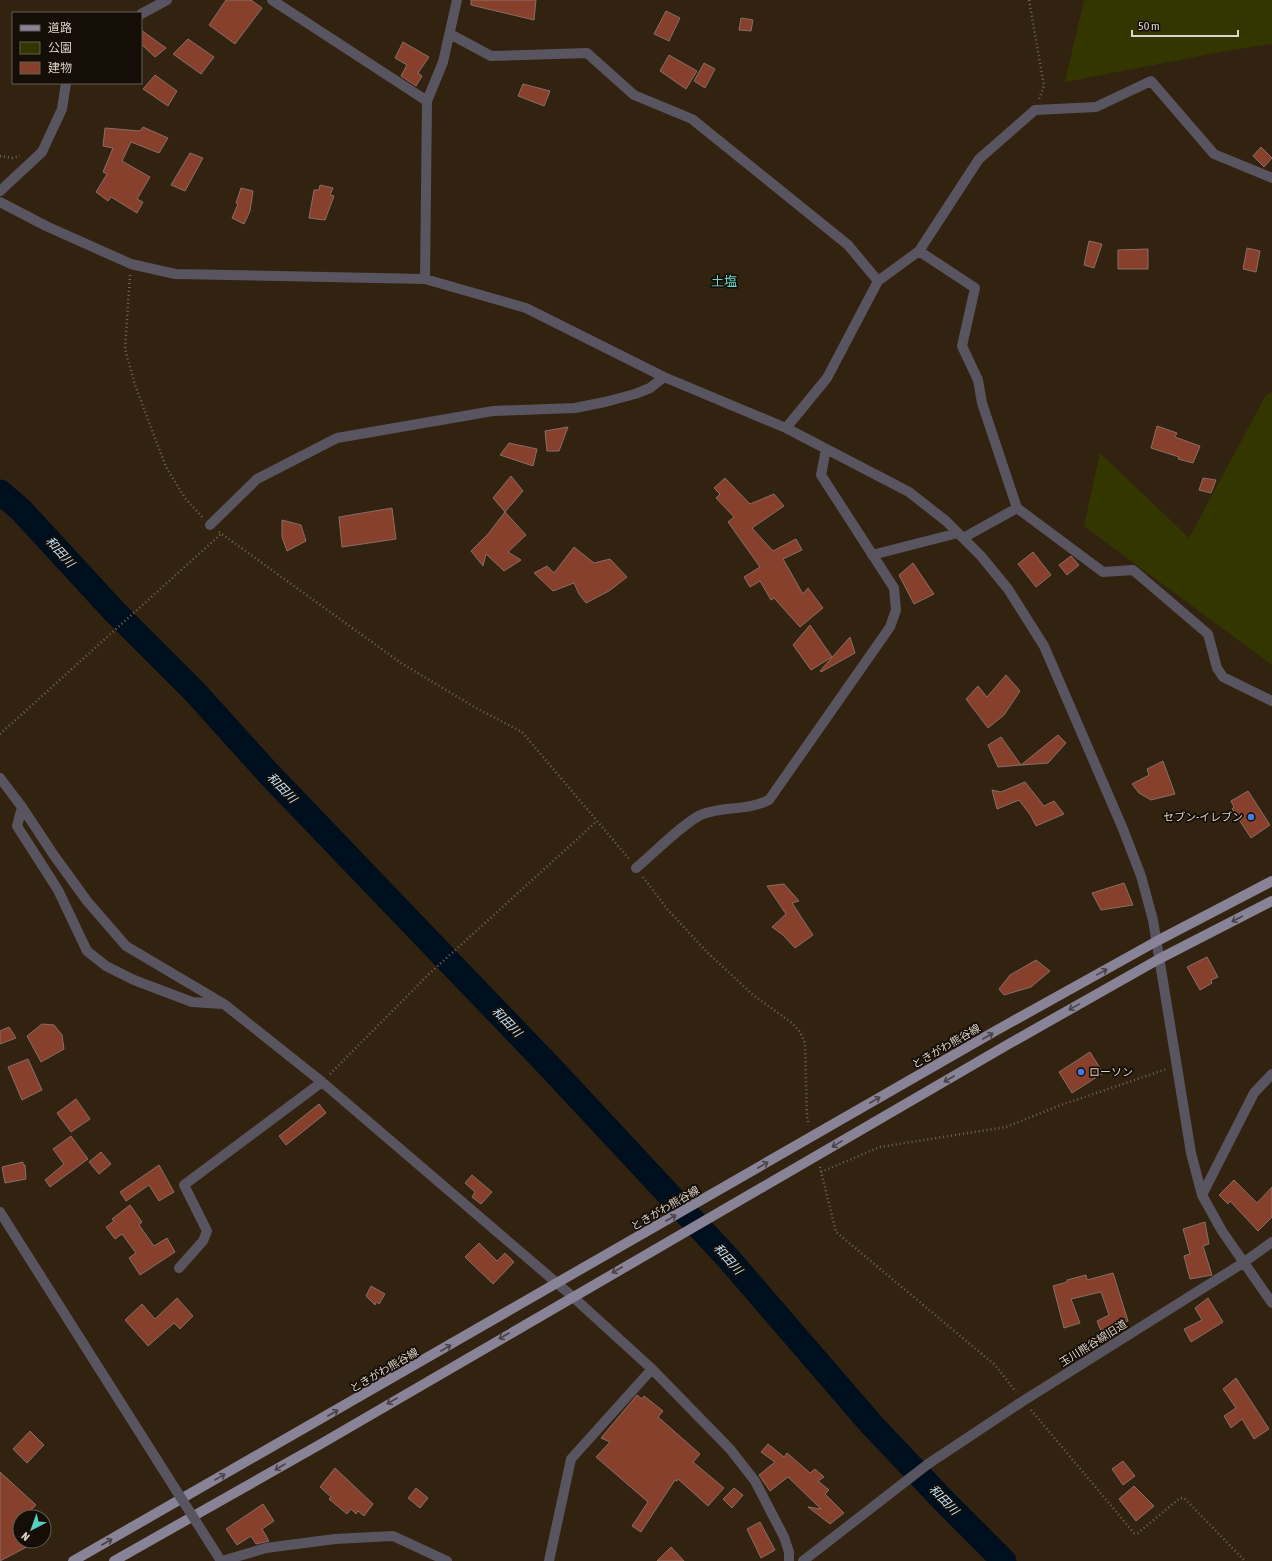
<svg xmlns="http://www.w3.org/2000/svg" width="1272" height="1561" font-family="'Asap Condensed','Noto Sans JP',sans-serif">
<style>
.green{fill:#343600}
.lines{fill:none;stroke-linecap:round;stroke-linejoin:round}
.river{stroke:#000f1d;stroke-width:25}
.building{fill:#87402c;stroke:#896e66}
.path{stroke:#726555;stroke-width:2.5;stroke-dasharray:1 3;stroke-linecap:butt}
.minor{stroke:#585560;stroke-width:10}
.major{stroke:#898398;stroke-width:10}
.minor-bridge{stroke:#585560;stroke-width:10}
.oneway{stroke:#494348}
.shop-dot{fill:#3f7fe0;stroke:#150e07;stroke-width:1.5}
.labels{text-anchor:middle;stroke-width:3.5;stroke-linejoin:round;paint-order:stroke}
.poi-label{font-size:11px;fill:#ddd3c8;stroke:#150e07;text-anchor:end}
.street-label{font-size:11px;fill:#ddd3c8;stroke:#150e07}
.water-label{font-size:12px;font-style:italic;fill:#bee2fd;stroke:#150e07}
.quarter-label{font-size:13px;fill:#68d3ca;stroke:#150e07}
</style>
<rect width="100%" height="100%" fill="#322311"/>
<path class="green" d="M1084,0H1272V44L1232,50L1065,82Z
M1272,392V665L1084,526L1100,453L1189,538L1266,395Z"/>
<g class="lines">
<path class="river" d="M0,492L21,510L114,611L195,692L269,774L551,1068L727,1257L872,1425L944,1501L1004,1561"/>
</g>
<path class="building" d="M226,0H251L262,8L235,44L209,25Z
M471,0H536L534,20L471,5Z
M666,11L680,18L669,41L654,34Z
M741,18L753,20L751,31L739,30Z
M141,30L166,48L155,57L141,44Z
M188,39L214,57L201,74L173,54Z
M403,42L429,57L418,73L422,76L416,86L401,76L407,65L395,58Z
M669,55L697,71L686,89L660,71Z
M704,63L715,69L705,88L694,81Z
M155,75L177,91L168,106L143,89Z
M523,84L550,91L544,106L518,96Z
M143,127L168,138L159,153L131,142L122,161L150,177L137,199L143,202L137,213L111,197L108,201L96,192L107,174L103,172L113,148L103,146L105,128L140,131Z
M1261,147L1272,158L1264,167L1253,156Z
M190,153L203,158L185,191L171,185Z
M320,185L333,188L330,195L334,196L325,220L309,218L314,190H319Z
M241,188L253,191L250,211L244,224L232,218L238,204L236,203Z
M1089,241L1102,244L1094,268L1084,265Z
M1247,248L1260,251L1256,272L1243,269Z
M1148,249V269H1118V250Z
M1157,426L1177,433L1175,437L1200,446L1193,463L1178,459L1179,457L1151,448Z
M568,427L559,451H547L545,431Z
M509,443L537,449L533,466L500,455Z
M511,476L523,491L505,512L493,498Z
M725,478L750,504L774,494L784,506L752,528L773,551L796,539L802,550L783,559L803,594L808,588L823,608L800,627L774,598L771,600L760,581L750,587L744,577L760,567L728,522L734,517L716,498L720,494L714,488Z
M1203,478L1216,480L1211,493L1199,490Z
M392,508L396,539L342,547L339,517Z
M505,512L526,535L508,552L521,560L504,571L486,554L483,566L471,551L488,534Z
M282,520L301,525L306,541L287,551L282,537Z
M574,547L594,563L610,559L627,577L609,591L586,603L579,594L574,583L553,591L534,573L547,566L554,573Z
M1033,552L1051,575L1036,587L1018,564Z
M1071,556L1079,565L1067,575L1059,565Z
M913,563L934,594L914,604L899,575Z
M810,625L832,657L811,670L793,645Z
M850,637L855,653L821,672L820,671Z
M1006,675L1020,691L1004,715L988,728L966,699L978,686L987,697Z
M1058,735L1066,743L1048,763L1021,765Z
M1001,737L1021,765L998,767L988,745Z
M1163,761L1175,794L1151,800L1139,793L1132,784L1149,775L1147,769Z
M1025,782L1044,806L1054,801L1064,814L1036,826L1031,816L1019,800L997,809L992,790L1001,792Z
M1248,791L1270,825L1251,838L1232,809L1234,807L1231,801Z
M1124,883L1133,905L1101,910L1092,893Z
M784,884L799,901L792,903L813,935L795,948L783,935L772,927L786,914L767,886Z
M1207,957L1218,977L1211,980L1212,983L1200,990L1187,967Z
M1036,960L1050,971L1031,987L1004,995L999,989L1010,975Z
M42,1024L54,1025L62,1035L64,1049L41,1062L27,1036Z
M9,1027L16,1038L0,1044V1031Z
M1090,1052L1103,1073L1072,1093L1059,1072Z
M28,1059L42,1090L22,1100L8,1067Z
M76,1099L90,1119L71,1132L57,1113Z
M319,1104L326,1113L286,1145L279,1136Z
M71,1136L88,1159L50,1187L45,1180L64,1164L53,1149Z
M101,1152L111,1164L99,1174L89,1162Z
M23,1162V1165H25L26,1179L5,1183L2,1167Z
M159,1165L174,1192L159,1201L149,1185L126,1201L120,1192Z
M472,1175L492,1192L481,1204L472,1197L475,1192L465,1183Z
M1234,1180L1257,1203L1272,1187V1217L1258,1231L1230,1201L1228,1204L1219,1195Z
M130,1205L142,1222L139,1225L154,1246L167,1238L175,1252L140,1275L129,1258L136,1253L122,1234L115,1239L106,1227L114,1221L112,1219Z
M1205,1222L1209,1244L1203,1246L1212,1275L1190,1279L1184,1256L1190,1254L1183,1229Z
M479,1243L497,1261L505,1253L514,1262L493,1284L465,1257Z
M1113,1273L1128,1321L1111,1327L1113,1332L1103,1336L1097,1321L1109,1315L1101,1292L1071,1299L1080,1323L1064,1328L1053,1286L1067,1282V1280L1086,1275L1087,1280Z
M371,1286L385,1294L379,1304L376,1302L375,1305L366,1296Z
M177,1298L193,1316L180,1329L174,1323L148,1346L125,1320L142,1304L155,1319Z
M1208,1298L1223,1322L1191,1342L1184,1329L1202,1320L1195,1308Z
M1236,1378L1269,1429L1254,1439L1242,1419L1231,1428L1224,1416L1236,1408L1223,1389Z
M637,1395L642,1399L644,1396L663,1411L658,1417L700,1454L693,1462L724,1488L708,1506L678,1479L677,1481L675,1480L641,1532L632,1526L648,1502L596,1457L610,1442L601,1438Z
M30,1431L44,1445L27,1463L13,1449Z
M768,1444L784,1457L787,1453L810,1473L815,1469L824,1477L818,1481L829,1490L825,1494L844,1513L830,1524L808,1507L821,1509L788,1477L770,1491L759,1475L775,1462L761,1452Z
M1123,1461L1135,1476L1123,1485L1112,1469Z
M335,1468L373,1504L364,1516L358,1511L356,1514L351,1509L347,1514L329,1499L331,1497L320,1487Z
M0,1472L36,1505L24,1517H20V1541H38L0,1561Z
M1134,1486L1154,1506L1136,1521L1119,1499Z
M416,1488L428,1498L420,1508L408,1498Z
M734,1488L743,1495L732,1508L723,1499Z
M263,1504L274,1521L262,1529L269,1541L256,1544L251,1536L237,1545L226,1529Z
M760,1522L775,1550L761,1558L747,1529Z
M671,1547L684,1561H657Z"/>
<g class="lines">
<path class="path" d="M1029,0L1044,86L1039,99
M0,156L12,158L20,156
M130,275L125,349L135,385L166,467L185,498L202,517
M219,532L401,663L476,708L522,732L630,860
M0,734L221,534
M643,877L668,910L708,953L753,995L792,1023L800,1032L805,1043L807,1117L809,1125
M330,1074L429,974L597,821
M820,1167L836,1232L995,1365L1016,1392
M821,1172L880,1147L1006,1127L1061,1105L1167,1069
M1031,1410L1134,1533H1138L1180,1498H1184L1245,1561"/>
<path class="minor" d="M272,0L427,101
M141,14L167,0
M450,34L491,56L587,53L634,95L692,119L848,245L878,281
M0,191L42,152L62,109L66,83
M0,202L46,226L131,264L175,274L425,279L526,308L664,377L786,428L909,492L946,521L981,556L1008,589L1044,646L1123,829L1141,876L1153,920L1191,1153L1202,1195L1222,1231L1272,1303
M919,251L975,288L962,346L978,380L982,403L1017,508L1103,572L1133,570L1208,634L1217,668L1223,677L1272,701
M425,279L427,101L443,62L457,0
M786,428L827,378L878,281L919,251L979,159L1035,110L1096,107L1151,81L1214,154L1272,178
M210,525L257,479L337,438L493,411L575,408L605,402L635,394L650,388L664,377
M963,538L1017,508
M872,555L958,533
M0,778L22,807L53,854L87,901L126,946L224,1004L322,1082L572,1296L652,1369L730,1449L755,1481L784,1537L789,1552V1561
M22,807L17,826L58,890L87,951L106,966L134,980L192,1002L222,1004
M636,868C652,855 685,821 703,814C724,806 746,811 769,800L890,627L896,610L894,588L821,475L826,449
M1202,1195L1254,1093L1272,1074
M0,1212L157,1460
M179,1268L203,1241L207,1231L184,1185L322,1082
M222,1561L266,1548L335,1539L393,1536L447,1561
M549,1561L571,1459L652,1369
M803,1561L928,1464L1023,1401L1243,1263L1272,1242"/>
<path class="major" d="M73,1561L997,1030L1157,941L1272,881
M114,1561L319,1445L1007,1045L1159,959L1272,901"/>
<path class="minor-bridge" d="M157,1460L221,1561"/>
</g>
<defs><path id="oneway-shaft" d="M-6 0H5M1.5-3L5.5 0L1.5 3" fill="none" stroke-width="1.6" stroke-linecap="round" stroke-linejoin="round"/></defs>
<g class="oneway">
<use href="#oneway-shaft" transform="translate(1237 919) rotate(153)"/>
<use href="#oneway-shaft" transform="translate(1102 972) rotate(-29)"/>
<use href="#oneway-shaft" transform="translate(1074 1007) rotate(151)"/>
<use href="#oneway-shaft" transform="translate(988 1036) rotate(-30)"/>
<use href="#oneway-shaft" transform="translate(949 1079) rotate(150)"/>
<use href="#oneway-shaft" transform="translate(875 1100) rotate(-30)"/>
<use href="#oneway-shaft" transform="translate(837 1144) rotate(149)"/>
<use href="#oneway-shaft" transform="translate(763 1165) rotate(-30)"/>
<use href="#oneway-shaft" transform="translate(671 1218) rotate(-30)"/>
<use href="#oneway-shaft" transform="translate(617 1270) rotate(150)"/>
<use href="#oneway-shaft" transform="translate(504 1336) rotate(150)"/>
<use href="#oneway-shaft" transform="translate(446 1348) rotate(-30)"/>
<use href="#oneway-shaft" transform="translate(392 1401) rotate(150)"/>
<use href="#oneway-shaft" transform="translate(333 1413) rotate(-30)"/>
<use href="#oneway-shaft" transform="translate(280 1467) rotate(150)"/>
<use href="#oneway-shaft" transform="translate(220 1477) rotate(-30)"/>
<use href="#oneway-shaft" transform="translate(107 1542) rotate(-30)"/>
</g>
<g class="shop-dot">
<circle cx="1251" cy="817" r="4"/>
<circle cx="1081" cy="1072" r="4"/>
</g>
<g class="labels">
<g class="poi-label">
<text x="1243" y="821">セブン-イレブン</text>
<text x="1089" y="1076" text-anchor="start">ローソン</text>
</g>
<g class="street-label">
<text transform="translate(946 1046) rotate(-30)" y="4">ときがわ熊谷線</text>
<text transform="translate(665 1208) rotate(-30)" y="4">ときがわ熊谷線</text>
<text transform="translate(1093 1343) rotate(-32)" y="4">玉川熊谷線旧道</text>
<text transform="translate(384 1370) rotate(-30)" y="4">ときがわ熊谷線</text>
</g>
<g class="water-label">
<text transform="translate(60 552) rotate(48)" y="4">和田川</text>
<text transform="translate(282 788) rotate(46)" y="4">和田川</text>
<text transform="translate(507 1022) rotate(46)" y="4">和田川</text>
<text transform="translate(728 1259) rotate(48)" y="4">和田川</text>
<text transform="translate(944 1500) rotate(46)" y="4">和田川</text>
</g>
<g class="quarter-label">
<text x="724" y="286">土塩</text>
</g>
</g>
<rect x="12" y="12" width="130" height="72" fill="#150e07" stroke="#655d54"/>
<rect x="20" y="25" width="20" height="6" fill="#898398" stroke="#655d54"/>
<text x="48" y="32" font-size="12" fill="#ddd3c8">道路</text>
<rect x="20" y="42" width="20" height="12" fill="#343600" stroke="#655d54"/>
<text x="48" y="52" font-size="12" fill="#ddd3c8">公園</text>
<rect x="20" y="62" width="20" height="12" fill="#87402c" stroke="#655d54"/>
<text x="48" y="72" font-size="12" fill="#ddd3c8">建物</text>
<g transform="translate(32 1529) rotate(221)"><circle r="19" fill="#150e07" stroke="#655d54"/>
<path d="M0-3L7 15L0 10L-7 15Z" fill="#56cec4"/>
<text y="-6" font-size="11" font-weight="bold" text-anchor="middle" fill="#ddd3c8">N</text>
</g>
<path d="M1132 30v6h106v-6" fill="none" stroke="#ddd3c8" stroke-width="2"/>
<text x="1138" y="30" font-size="12" fill="#ddd3c8" stroke="#150e07" stroke-width="3" paint-order="stroke">50 m</text>
</svg>
